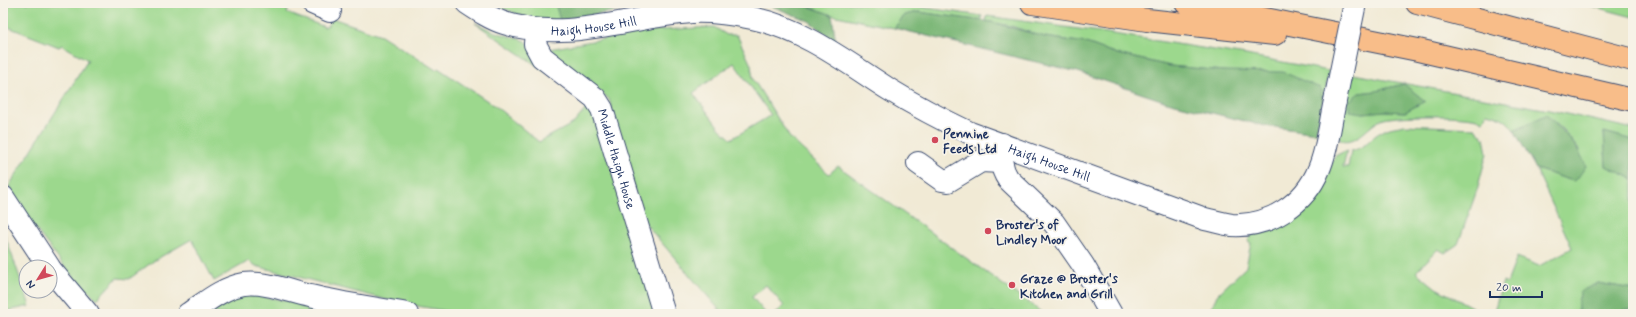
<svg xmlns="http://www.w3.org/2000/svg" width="1636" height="317" font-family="Mynerve,sans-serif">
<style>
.green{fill:#9cd88d;stroke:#5c8476;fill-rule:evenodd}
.forest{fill:#7db878;stroke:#4c746b}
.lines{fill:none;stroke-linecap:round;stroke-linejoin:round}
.minor-casing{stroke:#3b4b70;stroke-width:24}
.highway-casing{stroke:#3b4b70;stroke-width:24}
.minor{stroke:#fff;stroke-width:22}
.highway{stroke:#f8bd89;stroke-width:22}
.minor-bridge-casing{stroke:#3b4b70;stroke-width:24;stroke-linecap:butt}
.minor-bridge{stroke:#fff;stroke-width:22}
.poi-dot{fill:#d1495b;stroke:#f7f3e8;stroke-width:1.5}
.labels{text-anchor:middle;stroke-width:3.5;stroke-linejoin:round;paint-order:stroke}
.street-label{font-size:13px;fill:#1b2f5e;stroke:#f7f3e8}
.poi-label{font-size:13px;font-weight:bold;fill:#1b2f5e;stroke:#f7f3e8;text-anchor:start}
</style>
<rect width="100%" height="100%" fill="#f7f3e8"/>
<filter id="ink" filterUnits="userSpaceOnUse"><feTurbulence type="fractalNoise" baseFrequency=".025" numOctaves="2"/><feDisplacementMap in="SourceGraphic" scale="8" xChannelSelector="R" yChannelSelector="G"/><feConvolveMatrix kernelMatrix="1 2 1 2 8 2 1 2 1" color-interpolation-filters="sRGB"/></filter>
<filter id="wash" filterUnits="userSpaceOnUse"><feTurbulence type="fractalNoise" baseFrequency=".012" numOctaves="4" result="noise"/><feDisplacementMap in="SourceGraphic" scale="16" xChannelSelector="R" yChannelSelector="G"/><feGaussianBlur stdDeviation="0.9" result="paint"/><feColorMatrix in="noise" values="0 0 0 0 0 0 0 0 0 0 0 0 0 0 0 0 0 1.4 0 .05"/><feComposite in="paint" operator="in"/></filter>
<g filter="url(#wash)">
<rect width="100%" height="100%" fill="#f1ead5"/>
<path class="green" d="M14,3H290L287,13L325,27L328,25L332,18L381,35L436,70L438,68L495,106L539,142L574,123L590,104L658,314H463L395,302L256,266L249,261L214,281L192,239L155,260L129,279L117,278L97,299L70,274L34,227L9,186L88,60L62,45L59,47L3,25V8Z
M490,3H555L560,20L529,19Z
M799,3H891L982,16V21L918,12L905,15L894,28L832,15Z
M1580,3H1633V17Z
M987,16L1107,33L1246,55L1329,71L1323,102L1320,88L1224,71L1170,66L1117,54L1086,43L1045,37L1011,26L986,21Z
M475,23L495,32L526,41L555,78Z
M714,27L727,35H737L751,65L753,79L790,138L829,174L838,166L1044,314H775L784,306L766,285L752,297L766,314H723L643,221L609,99L549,49L646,31ZM734,63L771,115L731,139L720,129L693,93Z
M1353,74L1549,110L1633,129V140L1604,132L1606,166L1633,179V289L1598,283L1582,291L1578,301V314H1493L1503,281L1507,283L1517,257L1539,266L1572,248L1536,169L1573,181L1579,150L1563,130L1546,115L1514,130C1508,120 1498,115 1487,113L1483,121C1472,114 1399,115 1384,119C1369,123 1359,145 1341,140L1339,136ZM1403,84L1425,101L1405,112L1385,111L1363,113L1359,93L1376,91Z
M1404,125L1475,128L1484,138L1487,153L1477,190L1458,244L1445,253L1438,249L1416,272L1436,288L1485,314H1209L1217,295L1246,267L1251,243L1248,241L1251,235L1281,226L1300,214L1315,200L1335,156L1347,150L1343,167H1348L1351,151C1366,148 1370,137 1383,131C1389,127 1397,127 1404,125Z
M3,230L30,306L3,312Z
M244,294L375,314H209Z"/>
<path class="forest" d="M555,3H670L560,20Z
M757,3H799L832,15L836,43L809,21L769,5Z
M918,12L992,22L1045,37L1086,43L1117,54L1170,66L1224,71L1283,72L1320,88L1323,102L1316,133L1261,125L1167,102L1078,72L894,28L905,15Z
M1404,84L1425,101L1405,112L1385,111L1363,113L1349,111V101L1359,93L1376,91Z
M1546,115C1563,131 1577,144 1586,166L1577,179L1573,181L1536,169L1514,130Z
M1604,132L1633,140V179L1606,166Z
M1598,283L1633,289V310H1624V314H1578V301L1581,291Z"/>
</g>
<g filter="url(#ink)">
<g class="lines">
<defs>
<g id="minor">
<path d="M312,3L330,11"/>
<path id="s1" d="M467,3C479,11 491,19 504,23C567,43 630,16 692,12C713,11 732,14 752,18C804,29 846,62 890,90C916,106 943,120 970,133L1205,219C1214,221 1223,224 1232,225C1269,227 1305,204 1319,169C1328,148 1330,123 1335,101"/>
<path id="s2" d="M536,30L535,44L542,57L595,98L602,109L664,314"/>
<path d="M1002,144C1001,158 1000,167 1008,179L1054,223L1083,265L1111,314"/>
<path d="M918,163L942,180L948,181L981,161L1001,162"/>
<path d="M3,197L49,267"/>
<path d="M50,269L88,314"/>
<path d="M188,314C206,302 222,288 244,284C265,281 290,292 310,296C342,304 375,308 407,314"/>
</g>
<path id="highway" d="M1032,3L1147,20L1275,34
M1186,3L1418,50L1633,100
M1417,3L1633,60"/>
</defs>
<use href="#minor" class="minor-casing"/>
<use href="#highway" class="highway-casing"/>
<use href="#minor" class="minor"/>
<use href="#highway" class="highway"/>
<defs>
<path id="minor-bridge" d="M1335,101L1355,3"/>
</defs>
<use href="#minor-bridge" class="minor-bridge-casing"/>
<use href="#minor-bridge" class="minor-bridge"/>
</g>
</g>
<g class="poi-dot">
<circle cx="935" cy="140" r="4"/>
<circle cx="988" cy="231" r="4"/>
<circle cx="1012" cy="285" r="4"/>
</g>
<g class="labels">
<g class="street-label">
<text dy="5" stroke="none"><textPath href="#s1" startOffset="133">Haigh House Hill</textPath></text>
<text dy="5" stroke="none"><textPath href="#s2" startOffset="161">Middle Haigh House</textPath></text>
<text dy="5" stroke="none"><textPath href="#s1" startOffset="625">Haigh House Hill</textPath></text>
</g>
<g class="poi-label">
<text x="943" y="138">Pennine<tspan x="943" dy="15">Feeds Ltd</tspan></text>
<text x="996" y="229">Broster's of<tspan x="996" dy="15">Lindley Moor</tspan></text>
<text x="1020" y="283">Graze @ Broster's<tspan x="1020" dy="15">Kitchen and Grill</tspan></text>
</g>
</g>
<rect width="1636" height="317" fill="none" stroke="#f7f3e8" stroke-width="16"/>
<g transform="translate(38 279) rotate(233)"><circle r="19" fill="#f7f3e8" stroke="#9fa5b1"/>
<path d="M0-3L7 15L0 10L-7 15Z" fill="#d1495b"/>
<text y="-6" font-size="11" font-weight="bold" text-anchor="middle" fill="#1b2f5e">N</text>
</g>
<path d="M1490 291v6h52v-6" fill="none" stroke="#1b2f5e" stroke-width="2"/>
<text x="1496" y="291" font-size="12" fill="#1b2f5e" stroke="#f7f3e8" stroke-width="3" paint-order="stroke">20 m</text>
</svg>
